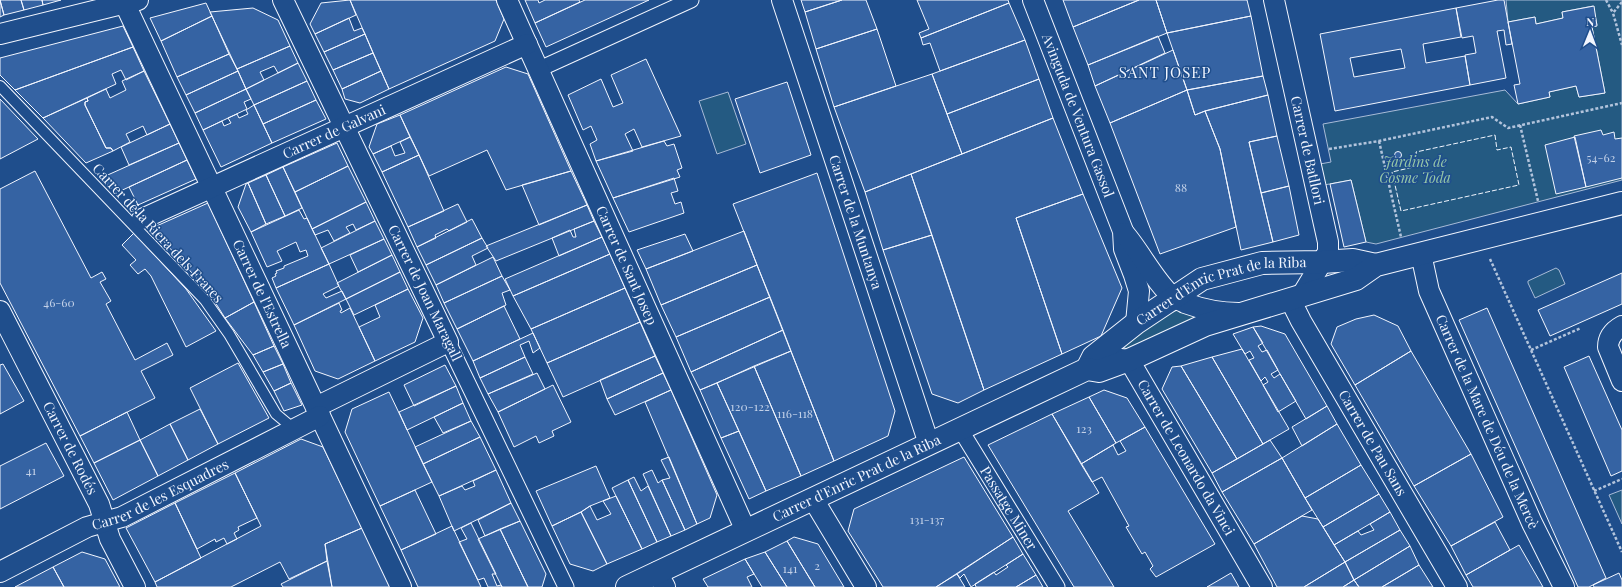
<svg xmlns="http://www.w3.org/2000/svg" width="1622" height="587" font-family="'Playfair Display',serif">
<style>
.green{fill:#245a82;stroke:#a8bbd7}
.building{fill:#3563a3;stroke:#f2f6ff;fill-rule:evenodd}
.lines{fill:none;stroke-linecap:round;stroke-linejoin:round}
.service-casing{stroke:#f2f6ff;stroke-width:12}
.pedestrian-casing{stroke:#f2f6ff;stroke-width:17}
.minor-casing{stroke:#f2f6ff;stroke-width:22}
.tertiary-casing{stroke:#f2f6ff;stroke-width:24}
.path{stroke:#b3c4dc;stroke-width:2.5;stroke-dasharray:3 2;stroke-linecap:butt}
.service{stroke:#1f4e8c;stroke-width:10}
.pedestrian{stroke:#1f4e8c;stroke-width:15}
.minor{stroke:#1f4e8c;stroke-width:20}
.tertiary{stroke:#1f4e8c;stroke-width:22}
.fence{stroke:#f2f6ff;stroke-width:1;stroke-dasharray:5 2;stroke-linecap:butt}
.wall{stroke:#f2f6ff;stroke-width:2}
.labels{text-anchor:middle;stroke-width:3;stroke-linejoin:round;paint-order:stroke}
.number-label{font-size:12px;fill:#c3d1e8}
.street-label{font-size:14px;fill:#f2f6ff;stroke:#1f4e8c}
.park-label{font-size:14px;font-style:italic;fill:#97c8a6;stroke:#1f4e8c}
.neighbourhood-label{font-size:15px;letter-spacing:1px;fill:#f2f6ff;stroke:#1f4e8c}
</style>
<rect width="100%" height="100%" fill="#1f4e8c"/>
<path class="green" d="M1506,0H1622V180L1376,244L1366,242L1351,180L1324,185L1320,164L1331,162L1323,124L1505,90L1518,104L1550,97L1549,92L1576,86L1579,97L1605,93L1592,27L1597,25L1593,6L1562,12L1563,18L1536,24L1535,17L1508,22Z
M728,92L746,144L717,154L699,101Z
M1556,268L1559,270L1565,284L1535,298L1528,283V281Z
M1180,309L1196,317L1197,319L1129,350L1123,347V345L1168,314Z
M1622,490V524L1609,495Z"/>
<path class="building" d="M0,0H21L24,10L4,15Z
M0,0L4,15L0,17Z
M21,0H42L43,5L24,10Z
M42,0H61L43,5Z
M350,0H496L504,19L495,41L389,89Z
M350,0L356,15L315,34L310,24L321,3Z
M525,0H538L539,3L545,0H579L580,2L535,23Z
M585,0H649L546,47L535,23Z
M801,0H842L805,12Z
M842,0H866L877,29L816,49L805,12Z
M917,0H1008L1009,3L921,38L919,33L929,29Z
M1063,0H1139L1073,27Z
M1139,0H1156L1167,33L1088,65L1073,27Z
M1156,0H1247L1251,16L1167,33Z
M1498,0H1504L1512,44L1506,45L1504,30L1497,31L1506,78L1470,85L1465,55L1476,53L1473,36L1462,38L1456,8Z
M206,3L212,16L161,41L150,18Z
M1009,3L1025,40L940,71L930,43L923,45L921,38Z
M1594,6L1597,26L1592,27L1605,93L1579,97L1576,86L1549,92L1550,97L1518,104L1514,85L1520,84L1508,22L1535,17L1536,24L1563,18L1562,12Z
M253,8L278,20L290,46L237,69L210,12Z
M1456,8L1461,37L1423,44L1426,63L1465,56L1470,85L1335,111L1320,34ZM1401,49L1405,68L1354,77L1350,58Z
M212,16L229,54L177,77L161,41Z
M1251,16L1263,76L1187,90L1167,33Z
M349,18L354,31L362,28L365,34L324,52L315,34Z
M123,26L133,47L15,90L0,75V58Z
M877,29L896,86L834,107L816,49Z
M365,34L373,53L333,70L324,52Z
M1158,36L1165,53L1095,86L1088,65Z
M1025,40L1039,79L947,114L932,74Z
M290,46L298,63L278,73L274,66L260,72L264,80L246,89L237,69Z
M133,47L144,71L126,80L121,70L112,74L116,84L43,118L15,90Z
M1173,50L1187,90L1110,123L1095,86Z
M373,53L381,71L342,89L333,70Z
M229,54L238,71L186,95L177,77Z
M646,59L681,136L642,147L634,129L625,134L633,151L596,161L590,144L597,140L591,126L583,130L568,95L601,79L613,107L623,103L611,75Z
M298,63L307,81L254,105L246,89Z
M506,67L528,74L571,171L506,190L487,150L429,176L400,115Z
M144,71L170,124L147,135L143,126L126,134L130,142L113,151L111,148H106L85,105V102L88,101L87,98L106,89L110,98L126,90L122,81Z
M238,71L246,89L195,113L186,95Z
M381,71L389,89L360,103L345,99L342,89Z
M932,74L962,154L865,192L834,107Z
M1263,76L1268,95L1205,111L1195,115L1187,90Z
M1039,79L1053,118L962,154L947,114Z
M307,81L316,100L263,124L254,105Z
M787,82L811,155L760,173L735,99Z
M246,89L251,99L244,102L247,109L203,130L195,113Z
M1187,90L1195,115L1205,111L1220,149L1236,227L1160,254L1110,123Z
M1268,95L1277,136L1249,142L1273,242L1241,250L1220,149L1205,111Z
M87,98L88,101L85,102V105L106,148H111L113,151L86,163L43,118Z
M0,99L38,139L0,159Z
M316,100L326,119L272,143L263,124Z
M254,105L272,143L221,167L203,130L222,121L224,126L231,123L228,118L237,114L239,118L248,114L246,110Z
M400,115L410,137L373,154L369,147L377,124Z
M1053,118L1083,194L1016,218L1062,354L984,390L911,174Z
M170,124L179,143L129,165L121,147Z
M1601,130L1603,135L1614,132L1615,139L1622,138V178L1586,187L1574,136Z
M1277,136L1289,186L1261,193L1249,142Z
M410,137L419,155L382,172L373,154L391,146L395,156L405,153L400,142Z
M1575,137L1586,187L1556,194L1545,145Z
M664,141L667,146L674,144L682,168L677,170L680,177L613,198L596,161Z
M179,143L187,160L129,187L116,193L101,178Z
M337,143L348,166L295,192L283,167Z
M1394.5 155a3.5 3.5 0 1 1 7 0a3.5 3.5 0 1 1-7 0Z
M419,155L444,211L408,227L382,172Z
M187,160L196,179L138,205L129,187Z
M348,166L366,202L312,229L295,192Z
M283,167L302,208L285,216L266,175Z
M35,171L91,278L102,272L106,279L100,282L111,301L106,304L135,360L167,343L173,355L141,371L155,398L80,436L0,283V189Z
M571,171L587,205L539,225L522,185Z
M817,173L895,411L888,436L834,461L733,204Z
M911,174L932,235L883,250L865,192Z
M266,175L285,216L266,224L248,183Z
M674,178L678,191L671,193L675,204L681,202L684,213L629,232L613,198Z
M1351,180L1366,242L1344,247L1330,184Z
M248,183L266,224L251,232L238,207L246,184Z
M1289,186L1299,235L1273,242L1261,193Z
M1083,194L1122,288L1101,336L1062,354L1016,218Z
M366,202L375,221L356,230L353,224L346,227L350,233L334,241L328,230L315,235L312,229Z
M208,203L254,302L225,318L208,291L152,228Z
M458,204L467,222L449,231L447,229L435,235L436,238L417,247L408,227Z
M587,205L594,221L496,261L486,246Z
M299,210L304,219L307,218L329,264L276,288L272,278L276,276L275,274L277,273L276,271L284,268V266L308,256L306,250L300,252L296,242L277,251L282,261L267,267L251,232Z
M472,219L482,238L426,265L417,247Z
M375,221L384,239L329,264L321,248Z
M594,221L602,237L559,256L552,238L570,230L573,237H576L574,229Z
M744,231L757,265L661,305L646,269Z
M134,233L186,289L216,331L186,347L151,276L145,269L138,274L130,265L136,260L122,245Z
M685,234L693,251L646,269L637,250Z
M932,235L984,390L958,403L932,394L883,250Z
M602,237L610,254L513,296L505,279Z
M482,238L488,248L472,256L476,265L436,285L426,265Z
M384,239L392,255L358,272L350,255Z
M610,254L625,288L531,329L513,296Z
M392,255L400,272L346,299L337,283Z
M493,257L502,276L444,303L436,285Z
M329,264L339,286L323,294L326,298L342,291L346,299L294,325L276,288Z
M757,265L770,297L676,337L661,305Z
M400,272L408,289L354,315L346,299Z
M1622,273V304L1550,336L1538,310Z
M502,276L510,290L502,293L506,305L457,329L444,303Z
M625,288L640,322L547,363L531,329Z
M408,289L423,318L415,342L375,361L359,327L380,317L375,305Z
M770,297L783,330L691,372L676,337Z
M254,302L274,346L253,355L225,318Z
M339,303L342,310L340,311L341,313L350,308L375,361L338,379L315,371L294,325Z
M504,306L520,339L473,361L457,329Z
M1487,308L1606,578L1589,587H1578L1459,320Z
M1374,315L1398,326L1411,351L1355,385L1331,344L1337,327L1356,319Z
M640,322L655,356L563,397L547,363Z
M1261,326L1285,334L1327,406L1306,419L1253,327Z
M1253,327L1263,343L1258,346L1262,352L1267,350L1278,370L1271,374L1274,378L1280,374L1296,401L1278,412L1263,385L1268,382L1265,377L1261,381L1249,360L1254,358L1250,351L1245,354L1233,334Z
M783,330L791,351L700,390L691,372Z
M533,333L540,348L533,353L529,341L520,345L525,357L480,378L473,361Z
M274,346L283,364L263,372L253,355Z
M1242,349L1289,429L1263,444L1212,357Z
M791,351L834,461L801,476L754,366Z
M1411,351L1471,454L1414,486L1355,385Z
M655,356L663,373L607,399L600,380Z
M1589,356L1622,430V471L1611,476L1564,367Z
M525,357L533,374L488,394L480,378Z
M1212,357L1263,444L1237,459L1181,366Z
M238,363L269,418L218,444L190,388Z
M3,364L24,401L0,414V365Z
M283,364L291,383L274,391L263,372Z
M445,365L456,386L414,406L404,385Z
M754,366L801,476L766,491L717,383Z
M1181,366L1237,459L1212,473L1162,389L1172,367Z
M537,373L545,389L498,412L488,394Z
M663,373L671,390L615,415L607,399Z
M291,383L302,405L284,411L274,391Z
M717,383L739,431L721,438L700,390Z
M553,385L571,422L552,431L554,436L539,443L536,436L514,447L498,412Z
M456,386L463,403L407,430L399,412Z
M671,390L717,495L710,518L697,524L645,402Z
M1104,390L1127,398L1145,427L1116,443L1089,397Z
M389,392L432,482L380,506L345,432L352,409Z
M1089,397L1116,443L1081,464L1052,414Z
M463,403L471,421L443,433L434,417Z
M1327,406L1337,424L1302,446L1292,427Z
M200,409L218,444L188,460L170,424Z
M127,412L140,440L94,463L80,436Z
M1052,414L1099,493L1068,511L1114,587H1074L988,445Z
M471,421L480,437L423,464L415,447Z
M170,424L188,460L158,476L140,440Z
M1337,424L1361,465L1305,498L1282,458Z
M1145,427L1215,544L1156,577L1150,569L1153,566L1145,552L1142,554L1126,527L1129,526L1102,477L1092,482L1081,464L1113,445L1118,455L1126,451L1120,441Z
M739,431L766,491L749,499L721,438Z
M480,437L496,470L439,496L423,464Z
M301,439L323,447L362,528L325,544L327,561L289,579L280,562L231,587H157L155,582L261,526L235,473Z
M140,440L158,476L113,500L94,463Z
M1270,440L1282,458L1222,492L1212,473Z
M46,443L64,476L0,509V466Z
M1471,454L1503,517L1451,546L1414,486Z
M669,457L697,524L685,530L662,480L670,478L661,460Z
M964,457L1013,537L936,587H883L848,531L854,509Z
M1282,458L1312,510L1254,544L1222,492Z
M1361,465L1379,494L1323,527L1305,498Z
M596,466L610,498L590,506L581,512L552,526L536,491Z
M496,470L511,503L454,531L439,496L462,486L465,490L475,486L473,481Z
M652,470L658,483L662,480L685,530L671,536L643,474Z
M235,473L257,518L238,527L239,530L234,533L237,539L227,544L224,538L216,542L215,539L197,549L175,503Z
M634,477L641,491L648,486L671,536L657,542L628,480Z
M628,480L657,542L642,549L612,488Z
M415,490L436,534L401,550L380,506Z
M1379,494L1390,512L1334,545L1323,527Z
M616,496L642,549L607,564L581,512L590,506L597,520L611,514L603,501Z
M175,503L201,558L155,582L126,528Z
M511,503L520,521L485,536L478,520Z
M581,512L607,564L593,571L570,564L552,526Z
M1390,512L1400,530L1345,562L1334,545L1358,531L1361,535L1374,530L1370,524Z
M1302,516L1318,519L1345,562L1304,587H1277L1254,544Z
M520,521L546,574L542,587H528L500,529Z
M1495,522L1510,550L1466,575L1451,546Z
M471,523L496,574H492L497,586L501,585L502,587H488L484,578L478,580L459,542L467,539L461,528Z
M452,526L481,587H418L401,550Z
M362,528L390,587H332L325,544Z
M500,529L528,587H502L478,539Z
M1400,530L1410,546L1354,580L1345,562Z
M794,537L818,544L844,587H815L787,541Z
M1013,537L1023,554L971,587L964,574L960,578L957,574Z
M787,541L815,587H787L765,552Z
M1519,545L1543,587H1473L1466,575Z
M1410,546L1419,565L1382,587H1359L1354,580Z
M82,552L105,559L120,587H64L53,567Z
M765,552L787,587H762L745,559Z
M1023,554L1036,575L1016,587H976L975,584L994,572L996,575L1008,567L1006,565Z
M745,559L754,574L747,577L752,587H708L703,579Z
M327,561L332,587H283L281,584Z
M1345,562L1354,580L1343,587H1304Z
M1419,565L1433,587H1382Z
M53,567L64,587H15Z
M1231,573L1239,587H1207Z
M1619,573L1622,580V587H1594L1593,585Z
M957,574L965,587H936Z
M1036,575L1043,587H1016Z
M1354,580L1359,587H1343Z"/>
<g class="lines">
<defs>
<path id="service" d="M0,86L205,300L229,334L276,414L294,429"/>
<g id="pedestrian">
<path d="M546,66L691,0"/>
<path d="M448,342L566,587"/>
<path id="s1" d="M960,429L1057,587"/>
</g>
<g id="minor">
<path id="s2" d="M123,0L401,587"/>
<path d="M283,0L448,342L316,407"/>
<path id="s3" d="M507,0L746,531"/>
<path id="s4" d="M782,0L929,444"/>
<path id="s5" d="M1033,0L1123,231L1124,249L1134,275L1139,291L1136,323"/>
<path id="s6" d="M1274,0L1328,242V252L1302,295"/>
<path d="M0,34L138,0"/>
<path id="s7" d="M142,219L527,44"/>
<path d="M1124,233C1140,251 1156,284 1174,298C1177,300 1182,301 1185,303C1204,310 1219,313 1239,313"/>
<path id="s8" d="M1421,254L1429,291L1532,523L1564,587"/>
<path id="s9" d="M1290,299L1301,321L1457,587"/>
<path id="s10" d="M0,311L99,504L110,539L135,587"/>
<path d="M1622,326C1613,331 1608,338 1608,347L1622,381"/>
<path id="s11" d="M1112,358L1129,360L1262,587"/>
<path d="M813,499L866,587"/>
<path id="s12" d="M0,572L87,527L122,517L320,416"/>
<path d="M657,572L665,587"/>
</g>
<g id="tertiary">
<path id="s13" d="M1087,369L1093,357L1136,323L1202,279L1262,263L1322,262L1353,260L1376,265"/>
<path id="s14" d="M627,587L1087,369L1099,371L1129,360L1205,325L1356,279L1376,265L1622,203"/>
</g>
</defs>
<use href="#service" class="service-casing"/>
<use href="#pedestrian" class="pedestrian-casing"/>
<use href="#minor" class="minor-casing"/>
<use href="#tertiary" class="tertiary-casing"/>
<path class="path" d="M1606,0L1613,13
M1622,2L1613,13L1622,45
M1520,125L1538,201
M1379,141L1401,237
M1329,149L1379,141L1492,117L1508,128L1622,103
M1490,259L1622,552
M1531,350L1581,328
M1594,491L1622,479"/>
<use href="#service" class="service"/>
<use href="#pedestrian" class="pedestrian"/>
<use href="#minor" class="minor"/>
<use href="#tertiary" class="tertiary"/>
<path class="fence" d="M1495,135L1497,150L1511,147L1519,185L1401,211L1392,172L1418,166L1416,152Z"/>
<path class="wall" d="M137,214L132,208L138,205"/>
</g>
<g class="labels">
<g class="number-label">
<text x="1601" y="162">54-62</text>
<text x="1181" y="192">88</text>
<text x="59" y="307">46-60</text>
<text x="750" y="411">120-122</text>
<text x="795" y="418">116-118</text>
<text x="1084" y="433">123</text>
<text x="31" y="475">41</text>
<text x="927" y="524">131-137</text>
<text x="817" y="570">2</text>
<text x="790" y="573">141</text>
</g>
<g class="street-label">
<text dy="5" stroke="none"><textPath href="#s5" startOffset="124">Avinguda de Ventura Gassol</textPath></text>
<text dy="5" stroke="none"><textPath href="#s7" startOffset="211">Carrer de Galvani</textPath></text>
<text dy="5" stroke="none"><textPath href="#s6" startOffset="154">Carrer de Batllori</textPath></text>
<text dy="5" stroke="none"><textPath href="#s4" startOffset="234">Carrer de la Muntanya</textPath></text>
<text transform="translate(158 233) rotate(47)" y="5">Carrer de la Riera dels Frares</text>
<text dy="5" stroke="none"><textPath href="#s3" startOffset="291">Carrer de Sant Josep</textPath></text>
<text dy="5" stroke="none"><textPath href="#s2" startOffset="325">Carrer de l'Estrella</textPath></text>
<text transform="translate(425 293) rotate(64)" y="5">Carrer de Joan Maragall</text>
<text dy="5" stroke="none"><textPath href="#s13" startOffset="162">Carrer d'Enric Prat de la Riba</textPath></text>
<text dy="5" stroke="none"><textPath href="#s8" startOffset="181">Carrer de la Mare de Déu de la Mercè</textPath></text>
<text dy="5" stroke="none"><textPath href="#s9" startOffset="166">Carrer de Pau Sans</textPath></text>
<text dy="5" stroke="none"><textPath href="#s10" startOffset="154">Carrer de Rodés</textPath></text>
<text dy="5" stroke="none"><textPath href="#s11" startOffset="130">Carrer de Leonardo da Vinci</textPath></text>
<text dy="5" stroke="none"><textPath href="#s14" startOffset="254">Carrer d'Enric Prat de la Riba</textPath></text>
<text dy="5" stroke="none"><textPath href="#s12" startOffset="178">Carrer de les Esquadres</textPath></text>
<text dy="5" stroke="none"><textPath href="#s1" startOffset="93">Passatge Miner</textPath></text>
</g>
<g class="park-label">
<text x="1415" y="167">Jardins de<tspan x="1415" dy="16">Cosme Toda</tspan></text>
</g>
<g class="neighbourhood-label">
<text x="1165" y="78">SANT JOSEP</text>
</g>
</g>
<g transform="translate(1590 32) rotate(1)" stroke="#1f4e8c" stroke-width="3" paint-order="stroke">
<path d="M0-3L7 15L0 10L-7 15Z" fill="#f2f6ff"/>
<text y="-6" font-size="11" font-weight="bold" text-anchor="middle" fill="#f2f6ff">N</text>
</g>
</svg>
